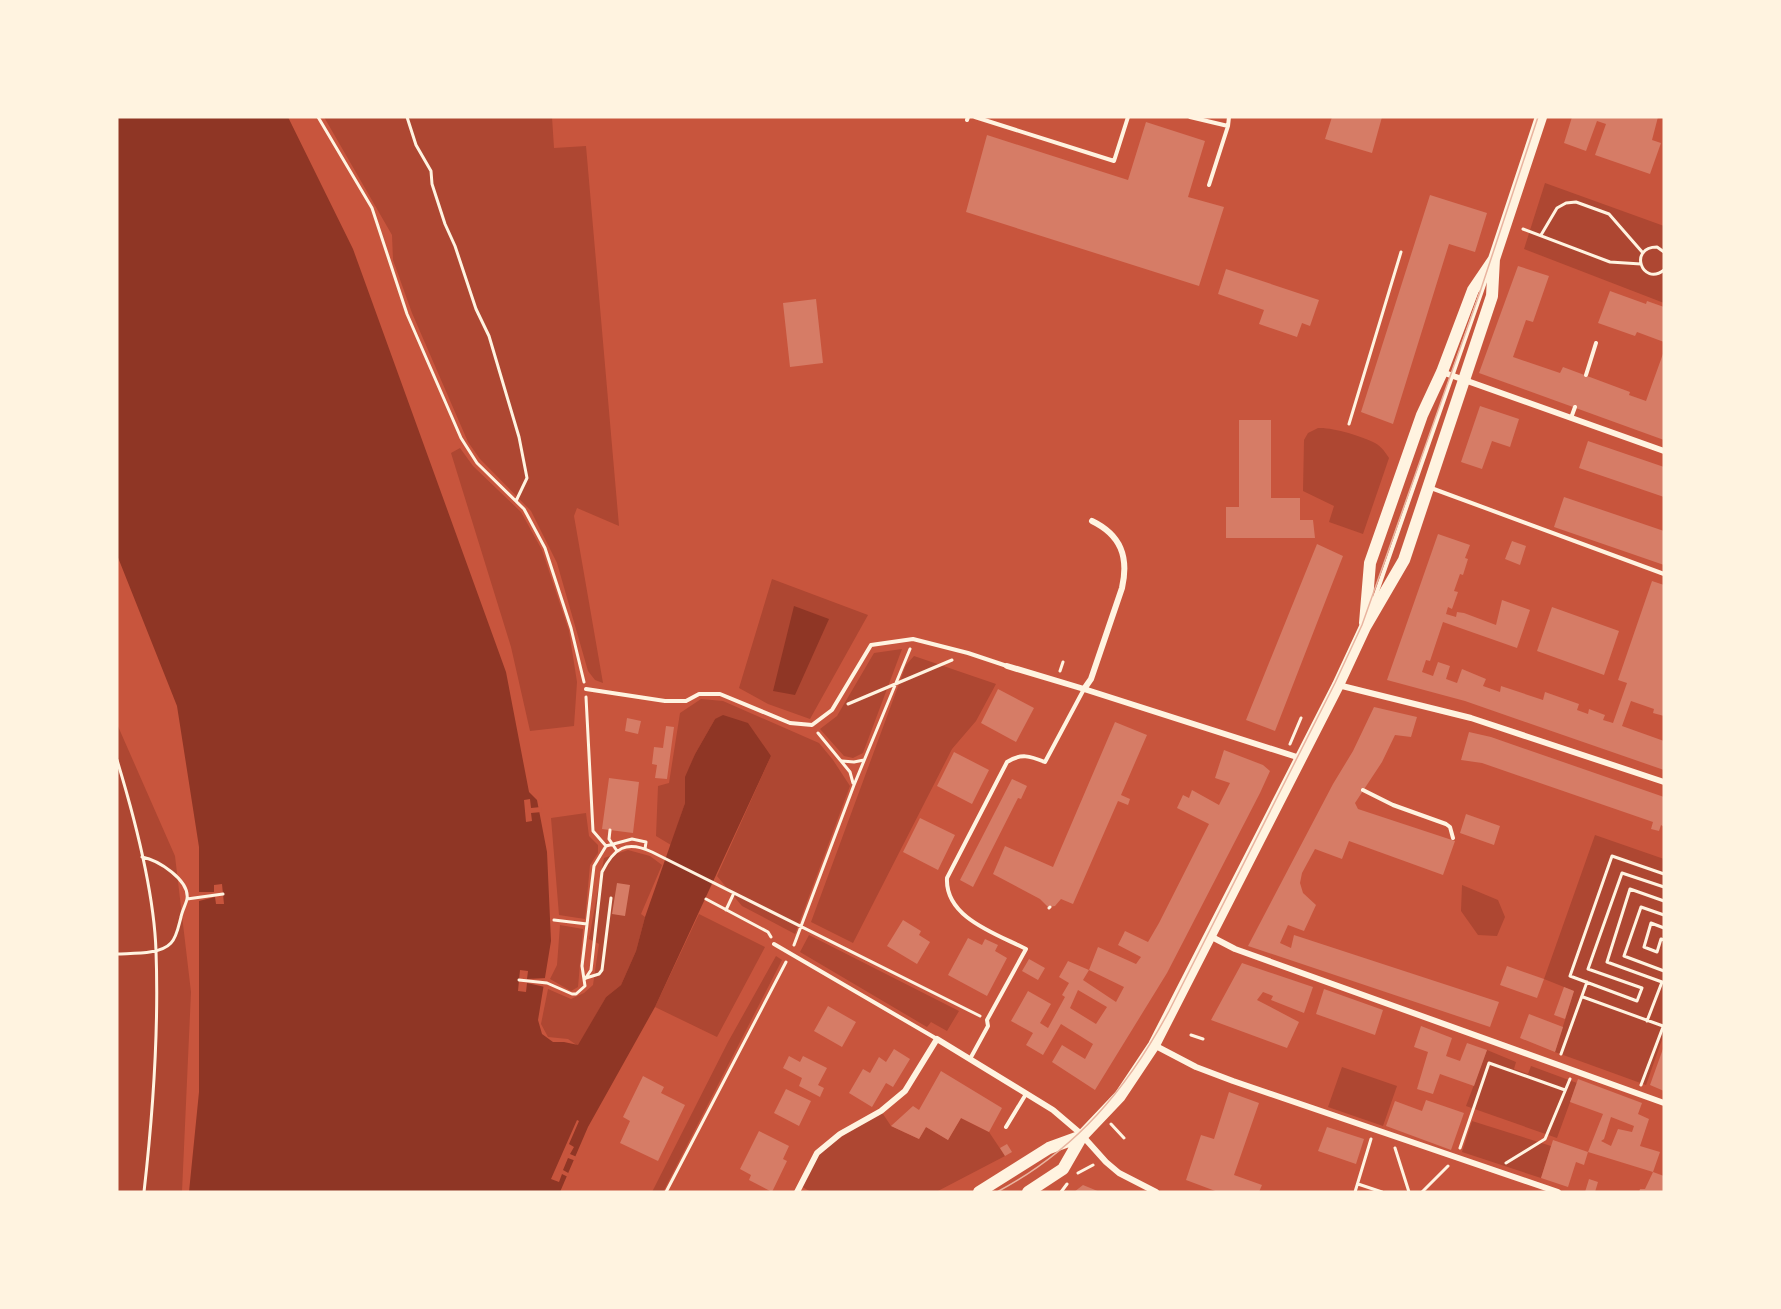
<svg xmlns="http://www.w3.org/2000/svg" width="1781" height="1309" font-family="Commissioner,sans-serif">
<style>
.green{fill:#ae4732}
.water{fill:#8f3625}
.pier{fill:#c8553d}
.building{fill:#d67c66;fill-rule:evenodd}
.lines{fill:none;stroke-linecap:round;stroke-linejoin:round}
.path{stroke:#fff3e0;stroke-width:3}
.service{stroke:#fff3e0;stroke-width:4}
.minor{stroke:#fff3e0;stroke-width:6}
.secondary{stroke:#fff3e0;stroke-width:12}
.tram{stroke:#e9b49f;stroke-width:1.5}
</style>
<rect width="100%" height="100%" fill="#c8553d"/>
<path class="green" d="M324,117H552L554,148L586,146L619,526L577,508L574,516L603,683L595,680L588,671L557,563L531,511L480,459L468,442L412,313L393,260L392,235Z
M1545,183L1664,226V303L1524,249Z
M1318,428C1332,427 1362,436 1375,443C1382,447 1385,452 1389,458L1363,534L1329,522L1334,506L1303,491L1304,440L1308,433Z
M460,448L473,466L521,512L542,550L569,631L577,682L574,726L530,731L511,647L451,453Z
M772,579L868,615L810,719L768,704L739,688Z
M902,649L863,753L853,758L844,756L820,729L837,716L874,653Z
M914,656L996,684L976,721L952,749L853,943L811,922L906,665Z
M701,699L723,701L819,743L833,760L850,786L795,934L742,906L717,876L771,756L715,719L695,754L686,777L685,803L671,845L656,836L658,786L669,783L680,713Z
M117,724L175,856L191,992L182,1192H117Z
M586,813L589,836L598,845V853L590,865L585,919L559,915L551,818Z
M1595,835L1664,859V1034L1646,1085L1555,1052L1574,991L1544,979Z
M628,850L650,856L662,865L641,914L645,917L636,951L621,985L606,997L578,1046L568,1039L548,1037L541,1024L548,989L571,999L584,993L593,985L599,944L589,939L604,858Z
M1462,885L1498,900L1505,917L1497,936L1478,935L1461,911Z
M699,914L765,947L717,1037L655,1007Z
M560,925L583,929L578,987L571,991L550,979L557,965Z
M809,935L959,1011L947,1031L931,1022L927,1027L800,952Z
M776,956L782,960L663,1192H652L728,1042Z
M1487,1050L1516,1062L1514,1069L1528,1074L1531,1066L1577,1083L1557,1138L1466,1106Z
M1342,1067L1397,1086L1383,1126L1328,1107Z
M881,1111L891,1126L919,1139L926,1127L948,1140L961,1118L989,1132L1005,1156L936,1192H811L799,1185L817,1153Z
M1472,1121L1551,1146L1541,1178L1462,1152Z"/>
<path class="water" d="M117,117H288L353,249L506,672L529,792L537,800L547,852L551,941L538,1020L542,1034L553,1042H564L578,1045L606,997L621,985L636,951L645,917L685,803V777L695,754L715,719L723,715L748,723L771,756L655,1007L588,1127L560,1192H189L199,1092V847L177,706L117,555Z
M794,606L829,619L795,695L773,691Z"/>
<path class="pier" d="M530,799L531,808L541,807L542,812L531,813L532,821L526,822L524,800Z
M222,884L224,904H216L215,897L199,901L198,892H214V885Z
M520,970L528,971L527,979L547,978L545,987L527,983L526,992L518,991Z
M577,1120L579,1121L569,1144L574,1147L570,1154L577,1157L576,1161L568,1158L563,1170L570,1174L568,1177L562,1174L559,1182L551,1179Z"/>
<path class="building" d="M1332,117H1382L1372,153L1325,139Z
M1572,117H1658L1652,140L1661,143L1650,174L1595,155L1606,124L1597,121L1586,151L1564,143Z
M1146,122L1205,141L1188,197L1224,207L1199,286L966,212L987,135L1128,180Z
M1430,195L1487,213L1475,252L1449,244L1393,424L1361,412Z
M1518,266L1549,276L1533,322L1526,320L1513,357L1560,373L1563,367L1630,392L1629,395L1646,401L1664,351V440L1479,373Z
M1226,269L1319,300L1310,326L1302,323L1297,337L1259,324L1264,310L1218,294Z
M1610,291L1646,304L1647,301L1664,307V342L1637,332L1635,336L1598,323Z
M816,299L823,363L790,367L783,303Z
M1480,406L1519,419L1510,447L1492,441L1482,469L1461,462Z
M1239,420H1271V498H1300V520H1313L1315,538H1226V507H1239Z
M1588,441L1664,467V497L1579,468Z
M1564,497L1664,531V565L1554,527Z
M1438,534L1470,545L1465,558L1468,559L1463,575L1460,574L1454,591L1458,592L1452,609L1448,607L1446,614L1456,617L1457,612L1464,613L1496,625L1502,600L1530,610L1517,648L1443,622L1430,661L1426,660L1422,672L1433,676L1438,662L1450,666L1446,679L1457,683L1462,669L1486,679L1483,686L1500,692L1501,686L1543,700L1545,692L1579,704L1577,710L1588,714L1589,709L1605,715L1603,720L1613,723L1627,683L1618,680L1652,581L1664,585V716L1653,713L1654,709L1631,701L1622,726L1664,741V770L1465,701L1387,680Z
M1512,541L1526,546L1520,565L1505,559Z
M1317,544L1343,556L1275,731L1246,720Z
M1552,607L1619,631L1604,675L1537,651Z
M998,689L1034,708L1016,742L981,723Z
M1374,707L1417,717L1411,737L1395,735L1382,762L1355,803L1358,809L1455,841L1443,875L1349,841L1342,859L1315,849L1302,873L1300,883L1303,893L1316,905L1304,931L1288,925L1280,943L1291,948L1294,935L1499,1002L1490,1027L1248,946L1333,784L1353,751Z
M627,718L641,721L638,734L625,731Z
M1115,722L1147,735L1121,795L1130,799L1128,805L1118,801L1073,904L1061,899L1055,906L1048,907L1040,899L993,874L1005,846L1053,867Z
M666,726L674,727L667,779L655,778L657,765L652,764L654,747L663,748Z
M1469,732L1491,737L1664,797V827L1661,825L1659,831L1651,829L1653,822L1482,763L1461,760Z
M1224,750L1263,765L1270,771L1260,793L1167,973L1095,1090L1052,1062L1062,1045L1085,1059L1093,1044L1061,1024L1043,1055L1026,1045L1033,1033L1011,1021L1028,991L1051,1004L1040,1023L1048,1028L1065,997L1062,995L1069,983L1059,977L1068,961L1089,970L1098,947L1136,964L1141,957L1118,945L1125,931L1148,942L1159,923L1209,824L1177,808L1183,795L1189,798L1192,790L1219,805L1230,783L1215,778ZM1089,970L1124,987L1116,1002L1083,980ZM1078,990L1107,1007L1096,1024L1070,1008Z
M954,752L989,770L972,804L937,786Z
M609,778L639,782L633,833L602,829Z
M1012,779L1027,786L1021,799L1018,798L973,887L960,880Z
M1466,814L1500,826L1494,845L1460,833Z
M920,818L955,835L938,870L903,852Z
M617,883L630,885L625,916L612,914Z
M903,920L921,931L919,935L930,942L917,964L887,946Z
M968,938L982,945L985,939L998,945L995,951L1007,958L987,996L948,975Z
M1029,959L1045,968L1038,980L1022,971Z
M1242,963L1313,987L1304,1013L1271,1000L1273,996L1263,992L1257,1000L1299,1022L1287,1048L1211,1020Z
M1507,966L1544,979L1537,998L1500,985Z
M1564,987L1574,991L1565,1019L1554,1015Z
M1324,989L1383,1010L1375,1035L1316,1014Z
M828,1006L856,1022L842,1047L814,1031Z
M1529,1014L1563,1027L1555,1052L1520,1038Z
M1421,1026L1452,1038L1446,1056L1460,1061L1467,1043L1487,1050L1474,1086L1440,1074L1433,1094L1417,1089L1428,1052L1414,1047Z
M1664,1046V1091L1650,1085Z
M894,1049L910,1059L893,1087L886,1083L872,1107L849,1093L863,1069L870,1073L879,1057L886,1062Z
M789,1056L800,1062L803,1056L827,1068L818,1085L824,1088L820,1097L799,1086L802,1078L783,1068Z
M941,1071L1002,1108L989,1132L961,1118L948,1140L926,1127L919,1139L891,1126L913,1106L919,1110Z
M643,1076L664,1087L661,1093L685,1105L658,1161L620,1143L630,1121L623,1117Z
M1578,1079L1642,1103L1638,1114L1649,1119L1640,1146L1660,1152L1653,1172L1588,1152L1603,1114L1570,1102ZM1611,1117L1634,1126L1632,1132L1618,1129L1611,1146L1601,1141L1604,1139Z
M786,1089L811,1101L799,1126L774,1113Z
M1229,1092L1259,1103L1234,1175L1262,1185L1259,1192H1218L1186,1180L1201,1135L1214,1139Z
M1426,1100L1464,1113L1451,1150L1386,1126L1395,1101L1422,1111Z
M1327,1127L1364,1139L1356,1164L1318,1151Z
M759,1131L789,1146L783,1159L787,1161L772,1192L749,1180L751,1175L740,1169Z
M1553,1140L1588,1152L1584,1165L1576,1162L1568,1187L1541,1178Z
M1007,1144L1012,1152L1005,1156L1000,1148Z
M1653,1172L1664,1176V1192H1639L1640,1189H1645Z
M1589,1179L1598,1182L1595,1192H1585Z
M1083,1185L1100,1192H1074Z"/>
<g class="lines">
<path class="path" d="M318,117L372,208L407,314L461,438L477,463L524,509L545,548L571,628L584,682
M407,117L416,145L431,171L432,184L445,224L455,246L476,309L489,336L519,437L527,478L516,501
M1523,229L1610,262L1641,264
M1541,235L1557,208L1566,203L1576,202L1609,214L1643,253
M1664,252L1657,247C1628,247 1642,287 1664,270
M1349,424L1401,252
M1060,671L1063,662
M848,704L952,660
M818,733L850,772L853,783
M1290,744L1301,718
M117,760C135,819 154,890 156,951C159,1031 153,1113 144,1192
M842,761L854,762L864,760
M610,830L609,839L617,851
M606,846L632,839L646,842L645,849
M1664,874L1612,856L1570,976L1637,1001L1642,988L1588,969L1622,873L1664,887
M187,899L223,894
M706,899L768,932L771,937
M1049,908L1050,907
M726,910L733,895
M1664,915L1641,907L1624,956L1664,971
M554,920L587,924
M1664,928L1651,923L1644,947L1657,952L1661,939L1664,940
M794,945L854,785L910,649
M117,954C132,953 160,955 171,943C177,937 179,924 181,917C182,911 186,904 187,899C190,880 158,860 142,857
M586,978L599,974L602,970L611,898
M585,979L591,970L602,872C614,848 626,840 652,852L980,1016
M519,980L547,983L572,994H576L585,986L582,966L594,866L606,846L593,831L586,697
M1583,997L1663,1026
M1647,1021L1662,982L1607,962L1630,889L1664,901
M1191,1035L1203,1039
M1561,1054L1587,982
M1641,1085L1663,1027
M1111,1124L1124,1138
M1395,1148L1409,1192
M1460,1148L1489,1063L1565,1090
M1506,1163L1545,1139L1570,1079
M1078,1173L1093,1165
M1358,1184L1382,1192
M666,1192L786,962
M1061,1192L1067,1184
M1355,1192L1371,1139
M1422,1192L1448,1166"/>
<path class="service" d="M975,117L1114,161L1128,117
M1190,117L1228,126
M967,120L968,117
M1209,185L1228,126L1229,117
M1586,375L1596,343
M1571,418L1575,407
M1431,488L1664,574
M1373,603L1486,279
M586,689L665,701H686L699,694H720L790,723L812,725L832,710L871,645L913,639L968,653L1007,666
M1363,790L1393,805L1446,824L1450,827L1453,838
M774,944L937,1039
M970,1059L988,1026L987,1020L1026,949C997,934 945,918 947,878L1007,762C1021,753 1030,756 1045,762L1084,689
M1006,1127L1026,1094"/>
<path class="minor" d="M1442,372L1664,451
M1092,521C1121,535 1129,557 1122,588L1091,679L1084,689L1300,758
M1007,666L1084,689
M1338,685L1471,718L1664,782
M1210,936L1235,949L1664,1103
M1154,1045L1196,1067L1233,1081L1558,1192
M797,1192L817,1153L840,1134L881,1111L905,1091L937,1039L1053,1110L1080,1133L1106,1162L1119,1173L1156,1192"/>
<path class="secondary" d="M1365,623L1370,563L1422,415L1442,372L1473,290L1494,259L1541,117
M979,1192L1049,1148L1082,1136
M1028,1192L1063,1169L1082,1136L1120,1096L1154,1045L1338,685L1365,627L1404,560L1492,296L1494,259"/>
<path class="tram" d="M997,1192C1076,1150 1127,1089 1169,1011L1335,683L1362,625L1480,292L1538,117"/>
</g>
<rect width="1781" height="1309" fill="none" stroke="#fff3e0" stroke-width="237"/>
</svg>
